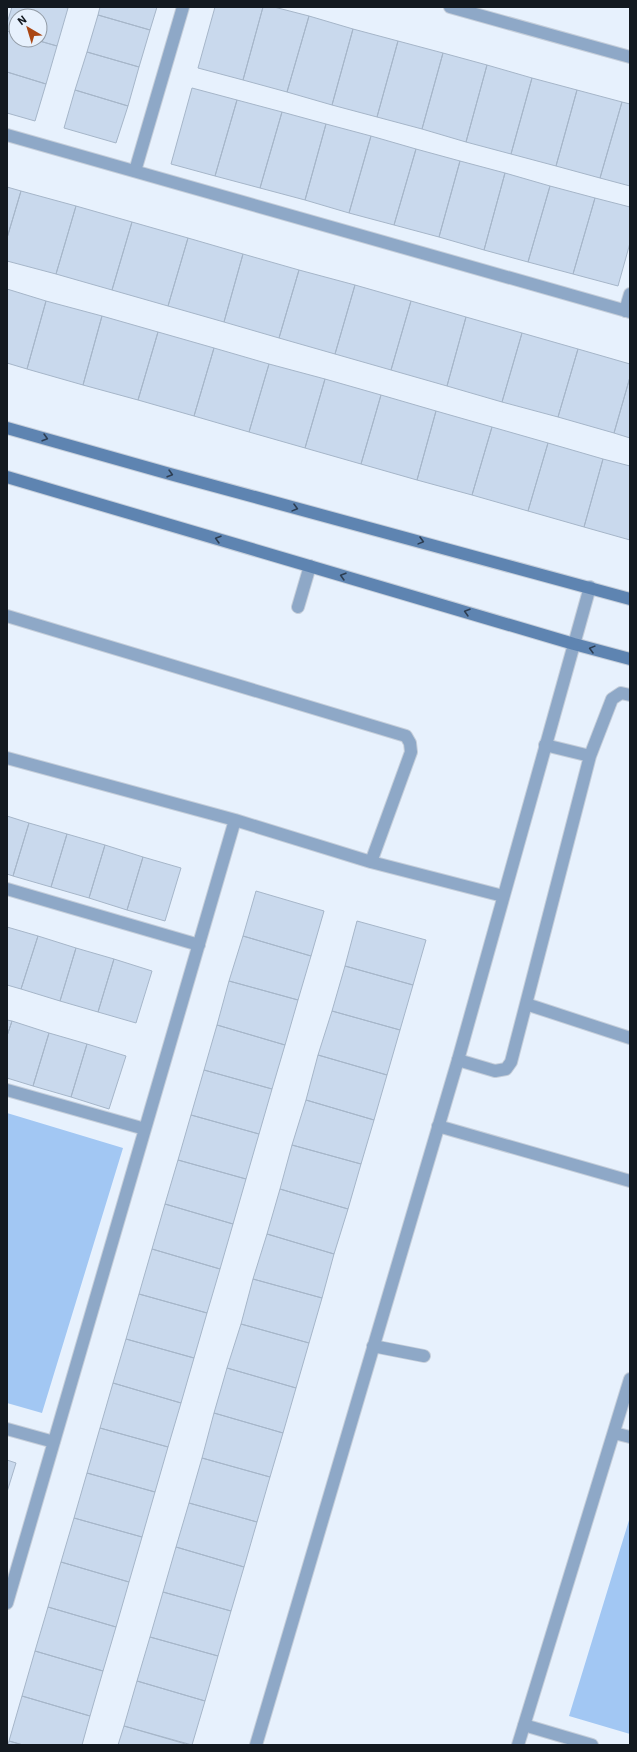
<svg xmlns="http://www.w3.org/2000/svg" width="637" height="1752" font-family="'IBM Plex Sans',sans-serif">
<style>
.green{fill:#a2c7f3}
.building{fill:#c9d9ed;stroke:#a6b6c9}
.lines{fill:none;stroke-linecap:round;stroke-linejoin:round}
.lane-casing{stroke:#c5ceda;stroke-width:14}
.street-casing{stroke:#c5ceda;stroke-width:14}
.secondary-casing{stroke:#c5ceda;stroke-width:14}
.lane{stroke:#8ea8c7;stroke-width:12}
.street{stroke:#8ea8c7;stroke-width:12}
.secondary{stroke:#5e84b1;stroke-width:12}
.oneway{stroke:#2d3e53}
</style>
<rect width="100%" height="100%" fill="#e7f1fd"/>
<path class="green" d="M7,1113L123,1148L42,1413L7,1403Z
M630,1517V1734L569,1716Z"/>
<path class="building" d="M12,7H64L68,8L57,46L36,40H40V16H16V34L7,31V23Z
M100,7H157L150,30L98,15Z
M215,7H263L243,80L198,68Z
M263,7H274L309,16L287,92L243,80Z
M98,15L150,30L139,67L87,52Z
M309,16L353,29L332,105L287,92Z
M353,29L398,41L377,117L332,105Z
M7,31L16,34V40H36L57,46L46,84L7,72Z
M398,41L443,53L422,129L377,117Z
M87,52L139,67L128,106L75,90Z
M443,53L487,65L466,142L422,129Z
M487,65L532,78L511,154L466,142Z
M7,72L46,84L35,121L7,113Z
M532,78L577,90L556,166L511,154Z
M192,88L237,100L215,176L171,164Z
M75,90L128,106L116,143L64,128Z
M577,90L622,102L600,178L556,166Z
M237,100L282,112L260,188L215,176Z
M622,102L630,104V186L600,178Z
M282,112L326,124L305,200L260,188Z
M326,124L371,136L349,213L305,200Z
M371,136L416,149L394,225L349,213Z
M416,149L460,161L439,237L394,225Z
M460,161L505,173L484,250L439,237Z
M505,173L550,186L528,262L484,250Z
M550,186L595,198L573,274L528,262Z
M7,187L21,191L7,238Z
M21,191L76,206L56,274L7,261V238Z
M595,198L630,207V243L618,286L573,274Z
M76,206L132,222L112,290L56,274Z
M132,222L188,238L168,306L112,290Z
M188,238L243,254L224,322L168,306Z
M243,254L299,270L279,338L224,322Z
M299,270L355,285L335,354L279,338Z
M355,285L411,301L391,370L335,354Z
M7,289L46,301L27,369L7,363Z
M46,301L102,316L83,385L27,369Z
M411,301L466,317L447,386L391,370Z
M102,316L158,332L138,400L83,385Z
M466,317L522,333L502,402L447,386Z
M158,332L214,348L194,416L138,400Z
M522,333L578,349L558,417L502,402Z
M214,348L269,364L249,432L194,416Z
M578,349L630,364V377L614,433L558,417Z
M269,364L325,379L305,448L249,432Z
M630,377V438L614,433Z
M325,379L381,395L361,464L305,448Z
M381,395L436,411L417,480L361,464Z
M436,411L492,427L472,495L417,480Z
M492,427L548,443L528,511L472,495Z
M548,443L603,459L584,527L528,511Z
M603,459L630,466V540L584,527Z
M7,816L29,823L13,876L7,874Z
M29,823L67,834L51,887L13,876Z
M67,834L105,845L89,898L51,887Z
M105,845L143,857L127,910L89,898Z
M143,857L181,868L165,921L127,910Z
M256,891L324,911L311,956L243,936Z
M357,921L426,940L413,985L345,966Z
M7,927L38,936L21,989L7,985Z
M38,936L76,948L60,1001L21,989Z
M243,936L311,956L298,1000L229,981Z
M76,948L114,959L98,1012L60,1001Z
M114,959L152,971L136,1023L98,1012Z
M345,966L413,985L400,1030L332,1011Z
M229,981L298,1000L285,1045L217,1025Z
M332,1011L400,1030L387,1075L318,1055Z
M7,1020L12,1021L7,1036Z
M12,1021L49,1033L33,1086L7,1078V1036Z
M217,1025L285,1045L272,1089L204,1070Z
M49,1033L87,1044L71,1097L33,1086Z
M87,1044L126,1056L109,1109L71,1097Z
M318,1055L387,1075L374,1120L306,1100Z
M204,1070L272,1089L259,1134L191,1115Z
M306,1100L374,1120L361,1164L292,1145Z
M191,1115L259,1134L246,1179L178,1160Z
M292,1145L361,1164L348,1209L280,1189Z
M178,1160L246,1179L233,1224L165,1204Z
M280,1189L348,1209L334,1254L267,1234Z
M165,1204L233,1224L220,1269L152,1249Z
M267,1234L334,1254L322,1298L253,1279Z
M152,1249L220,1269L207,1313L139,1294Z
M253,1279L322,1298L309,1343L241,1324Z
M139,1294L207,1313L194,1358L126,1339Z
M241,1324L309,1343L296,1388L227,1368Z
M126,1339L194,1358L181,1403L113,1383Z
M227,1368L296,1388L283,1433L214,1413Z
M113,1383L181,1403L168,1447L100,1428Z
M214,1413L283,1433L270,1477L202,1458Z
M100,1428L168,1447L155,1492L87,1473Z
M202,1458L270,1477L257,1522L189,1503Z
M7,1460L16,1463L7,1492Z
M87,1473L155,1492L142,1537L74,1518Z
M189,1503L257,1522L244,1567L176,1547Z
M74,1518L142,1537L129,1582L61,1562Z
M176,1547L244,1567L231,1611L163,1592Z
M61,1562L129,1582L116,1627L48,1607Z
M163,1592L231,1611L218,1656L150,1637Z
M48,1607L116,1627L103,1671L35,1651Z
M150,1637L218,1656L205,1701L137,1681Z
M35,1651L103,1671L90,1716L22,1696Z
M137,1681L205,1701L192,1745L124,1726Z
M22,1696L90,1716L82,1745H23L9,1741Z
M124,1726L189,1745H118Z
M9,1741L23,1745H8Z"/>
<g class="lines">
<defs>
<path id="lane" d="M298,607L310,566
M545,745L590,756
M526,1004L630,1038
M458,1060L495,1071L506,1069L511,1062L590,756L612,699L621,693L630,695"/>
<path id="street" d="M450,7L630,57
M7,135L630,312
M135,171L183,7
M625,311L630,294
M7,616L406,736L410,743L411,752L371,862
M7,758L235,820L371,862L503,896
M7,889L199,945
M7,1090L145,1129
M438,1126L630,1181
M373,1346L424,1356
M7,1429L54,1442
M614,1433L630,1437
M7,1603L235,820
M524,1725L592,1745
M256,1745L458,1060L590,587
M518,1745L630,1379"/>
<path id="secondary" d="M7,428L170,474L630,599
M7,477L574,644L630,659"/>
</defs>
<use href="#lane" class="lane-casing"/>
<use href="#street" class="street-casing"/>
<use href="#secondary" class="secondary-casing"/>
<use href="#lane" class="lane"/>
<use href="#street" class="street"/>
<use href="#secondary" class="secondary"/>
</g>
<defs><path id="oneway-chevron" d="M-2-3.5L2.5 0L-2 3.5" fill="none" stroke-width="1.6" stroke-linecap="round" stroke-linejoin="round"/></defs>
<g class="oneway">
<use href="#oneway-chevron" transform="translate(45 438) rotate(16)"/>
<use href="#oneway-chevron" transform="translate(170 474) rotate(16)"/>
<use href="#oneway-chevron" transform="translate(295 508) rotate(15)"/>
<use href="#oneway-chevron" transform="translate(218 539) rotate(-164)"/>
<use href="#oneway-chevron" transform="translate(421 541) rotate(15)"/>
<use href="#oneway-chevron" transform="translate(343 576) rotate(-164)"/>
<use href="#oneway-chevron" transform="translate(467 612) rotate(-164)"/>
<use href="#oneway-chevron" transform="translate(592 649) rotate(-165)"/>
</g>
<rect width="637" height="1752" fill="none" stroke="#131920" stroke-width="16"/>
<g transform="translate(28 28) rotate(322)"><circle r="19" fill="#e7f1fd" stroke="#929ba5"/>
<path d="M0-3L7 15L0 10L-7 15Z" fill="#aa4613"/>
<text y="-6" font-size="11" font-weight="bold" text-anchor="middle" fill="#131920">N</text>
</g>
</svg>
